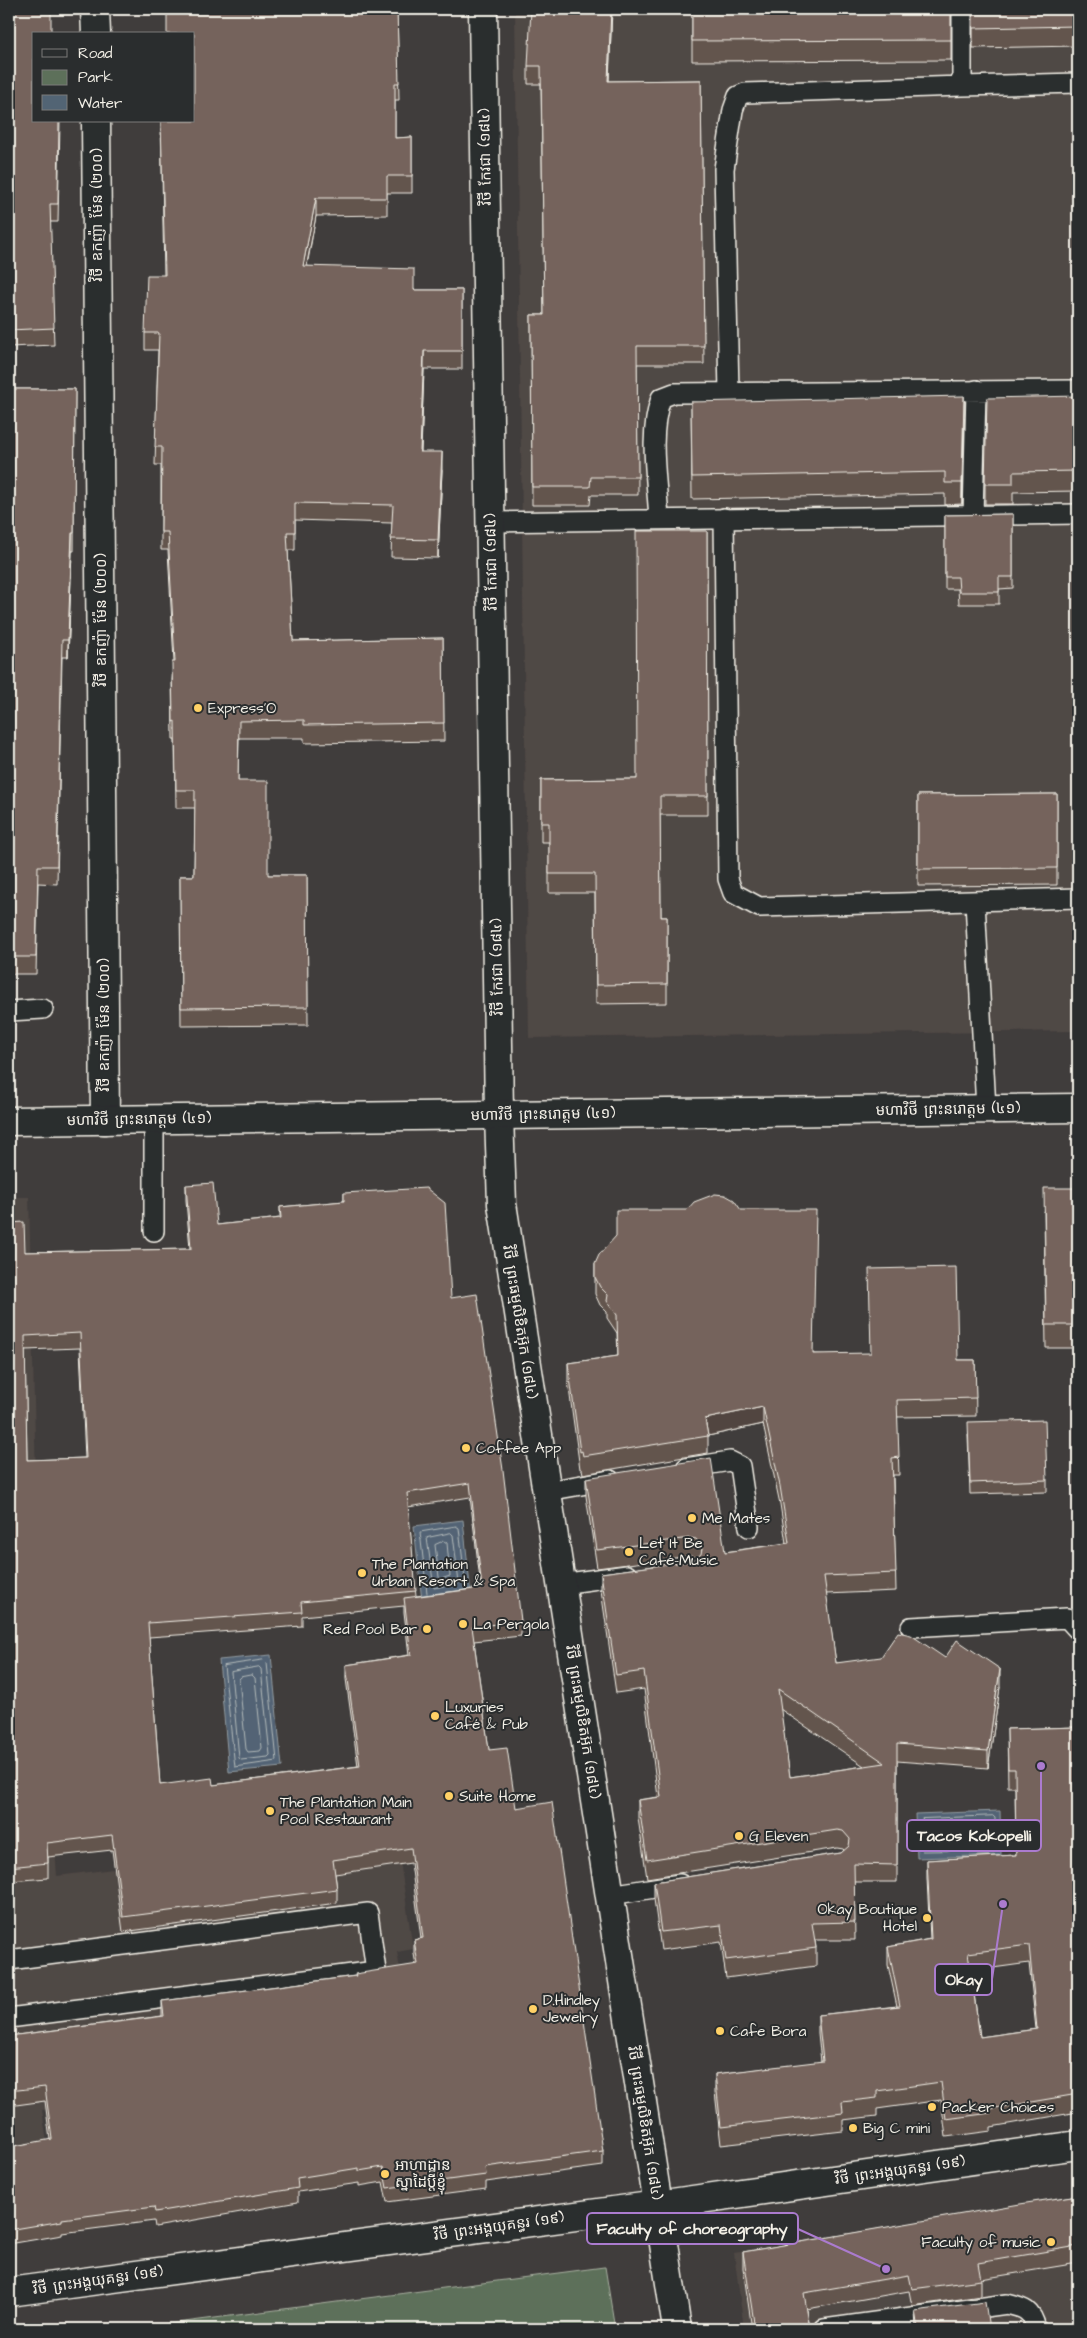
<svg xmlns="http://www.w3.org/2000/svg" width="1087" height="2338" font-family="'Architects Daughter','Noto Sans Khmer',sans-serif">
<style>
.built{fill:#504845}
.green{fill:#5d705a;stroke:#a8b0a1}
.water{fill:#526474;stroke:#939ca2}
.lines{fill:none;stroke-linecap:round;stroke-linejoin:round}
.shore{stroke:#b3b9ba;stroke-width:1}
.lane-casing{stroke:#f4f1e8;stroke-width:22}
.street-casing{stroke:#f4f1e8;stroke-width:31}
.secondary-casing{stroke:#f4f1e8;stroke-width:31}
.primary-casing{stroke:#f4f1e8;stroke-width:31}
.lane{stroke:#2a2d2e;stroke-width:19}
.street{stroke:#2a2d2e;stroke-width:28}
.secondary{stroke:#2a2d2e;stroke-width:28}
.primary{stroke:#2a2d2e;stroke-width:28}
.wall{fill:#64554e;stroke:#f4f1e8;fill-rule:evenodd}
.shaded-wall{fill:#514540;stroke:#f4f1e8}
.building{fill:#74635b;stroke:#f4f1e8;fill-rule:evenodd}
.poi-dot{fill:#ffd166;stroke:#2a2d2e;stroke-width:2}
.labels{text-anchor:middle;stroke-width:4;stroke-linejoin:round;paint-order:stroke}
.street-label{font-size:15px;fill:#f4f1e8;stroke:#2a2d2e}
.poi-label{font-size:15px;fill:#f4f1e8;stroke:#2a2d2e;text-anchor:start}
.leader{fill:none;stroke:#ab7bcf;stroke-width:2}
.callout-dot{fill:#ab7bcf;stroke:#2a2d2e;stroke-width:2}
.callout{fill:#2a2d2e;stroke:#ab7bcf;stroke-width:2}
.callout-label{font-size:16px;text-anchor:middle;font-weight:bold;fill:#f4f1e8}
</style>
<rect width="100%" height="100%" fill="#403d3c"/>
<filter id="ink" filterUnits="userSpaceOnUse"><feTurbulence type="fractalNoise" baseFrequency=".02" numOctaves="2"/><feDisplacementMap in="SourceGraphic" scale="10" xChannelSelector="R" yChannelSelector="G"/><feConvolveMatrix kernelMatrix="1 2 1 2 8 2 1 2 1" color-interpolation-filters="sRGB"/></filter>
<g filter="url(#ink)">
<path class="built" d="M515,9H1078V1031L529,1038Z
M9,1197H29L40,1643L57,1876L396,1834L413,1949L397,1952L401,1975L354,2065L42,2110L48,2149L9,2155Z
M1078,2200V2329H744L734,2253Z"/>
<path class="green" d="M605,2267L615,2329H131L604,2267Z"/>
<path class="water" d="M463,1520L471,1595L422,1601L414,1526Z
M271,1655L282,1767L229,1772L219,1660Z
M1000,1811L1001,1855L917,1858L915,1814Z"/>
<g class="lines">
<path class="shore" d="M451,1533L453,1535L459,1583L434,1588L427,1538Z
M444,1541L447,1543L450,1576L441,1579L439,1577L435,1545Z
M427,1593L420,1532L456,1526L459,1528L466,1588
M264,1660L267,1663L277,1761L235,1767L224,1666Z
M259,1667L261,1669L270,1755L268,1757L241,1760L239,1758L231,1672Z
M252,1675L255,1678L262,1748L260,1751L248,1752L246,1749L239,1679L241,1677Z
M993,1816L995,1818L994,1850L922,1851V1819Z
M987,1823L989,1825L988,1844L930,1846L928,1845L929,1825Z
M979,1830L982,1833L980,1837L937,1838L935,1836L937,1832Z"/>
<defs>
<path id="lane" d="M962,9V86L1078,83
M729,392L724,169L733,110L738,96L745,93L962,86
M973,517L976,390
M724,518L728,879L733,893L759,907L1078,898
M659,519C657,480 648,436 661,398L674,393L1078,390
M490,522L1078,514
M975,901L986,1109
M9,1011L43,1009
M154,1231V1119
M686,1468L730,1461L740,1466L749,1527
M547,1491L610,1480
M561,1584L627,1575
M911,1627L1067,1618L1078,1630
M610,1895L680,1884
M9,1960L368,1913L376,1971L9,2018
M824,2329L1007,2304C1024,2308 1032,2310 1036,2329"/>
<path id="street" d="M95,9L96,34
M96,121L105,1120
M658,2205L677,2329"/>
<path id="secondary" d="M483,9L499,1115L502,1204L658,2205
M9,2292L658,2205L1078,2145"/>
<path id="primary" d="M9,1121L1078,1108"/>
</defs>
<use href="#lane" class="lane-casing"/>
<use href="#street" class="street-casing"/>
<use href="#secondary" class="secondary-casing"/>
<use href="#primary" class="primary-casing"/>
<use href="#lane" class="lane"/>
<use href="#street" class="street"/>
<use href="#secondary" class="secondary"/>
<use href="#primary" class="primary"/>
</g>
<path class="wall" d="M9,9L34,34L60,121L58,222H50L54,345L9,347Z
M397,9L399,100H395V138L412,137V193H387V215L316,216L307,266L414,290H462V369H424L421,452L442,470L438,558L391,557L392,523L295,520V550H288L293,641L443,638L444,741L304,743V738H239L238,781L268,875H307L308,1025L181,1026L180,876H194L195,808H176L175,739H173L172,680L174,662L168,550H161V465H155L158,350H145V333L164,275L161,121Z
M612,9L609,81L701,80L704,364H637L638,495H591L590,505H532L531,315H544L541,84H528V66Z
M692,9H951V60L692,61Z
M973,9H1078V46L973,48Z
M9,389H75L74,551H72L68,657H62L57,884L38,883L36,974H9Z
M1078,396V491L1013,492V504H985V484Z
M691,402L964,418L962,504L945,505V494L692,499Z
M1013,514V588L999,589V604H959L958,589H945V515Z
M707,531L708,815H660L661,917H667V1003L596,1004L595,893H549V842H541V780L637,779Z
M1057,794V885L918,886V795Z
M186,1185L217,1225L280,1218V1207L344,1201V1193L451,1298L521,1621V1636L474,1641L489,1750L516,1808L603,2151V2166L486,2182V2189L387,2202L383,2182L359,2186V2183L298,2192V2202L155,2227L154,2221L62,2233V2235L9,2244V2147L50,2140L45,2101L9,2106V2036L162,2016V2001L355,1976L416,1965L414,1954V1940L421,1938L411,1863L335,1874L337,1889V1903L123,1932L112,1850L48,1857V1878L9,1881V1223L25,1252L190,1249L186,1200ZM80,1348L85,1458L27,1460L25,1350ZM470,1497L481,1588L416,1596L408,1507ZM404,1606V1612L409,1655L346,1665V1679L358,1766L213,1785H160L149,1637L302,1626V1616Z
M1078,1188V1348H1046L1044,1211Z
M595,1264L814,1354L958,1360H975L976,1416L897,1417L899,1475H893L896,1591L826,1594L836,1663L945,1658L1000,1687L988,1768L897,1761V1882H854L855,1940H815L816,1948V1966L726,1978L721,1942L661,1950L654,1899V1882L841,1853L844,1850L843,1849L837,1848L647,1878L638,1818V1800L658,1797L644,1689L616,1693L601,1590V1573L692,1561L696,1558V1557L690,1556L597,1568L586,1496V1478L725,1552L786,1543L780,1504L763,1424L708,1436V1453L583,1474L582,1469H580L568,1381V1363L618,1356L617,1333L607,1318V1312L600,1305L595,1294ZM780,1709L864,1766L790,1777Z
M968,1434L1047,1480V1492L970,1494Z
M1078,1727V2112L991,2127V2131L946,2137L941,2100L877,2109V2116L843,2120V2131L721,2145L715,2092V2074L821,2062L818,2033V2015L897,2006L888,1965V1947L930,1939L927,1878V1860L1016,1855L1015,1787H1008L1007,1729ZM1029,1963L1036,2029L980,2037L971,1971Z
M1078,2195V2263L981,2279V2296L912,2306L909,2291L807,2309L810,2329H752L743,2268V2252Z
M915,2311L989,2329H916Z"/>
<path class="shaded-wall" d="M611,9H612L608,99V81Z
M316,198V216L303,284V266Z
M424,351V369L420,469V452Z
M964,396V418L962,504V483Z
M442,452V470L438,558V540Z
M72,533V551L68,657V640Z
M763,1407V1424L708,1436L705,1419Z
M1000,1669V1687L988,1768V1751Z"/>
<path class="building" d="M9,9H51V34H34V121H59L58,204H50L54,328L9,330Z
M167,9H397L399,83H395V138L412,137V176H387V198H316L303,266L414,269V290H462V351H424L420,452H442L438,540L391,539L393,505L295,503V532H287L293,641L443,638L444,723L304,725V720L239,721L238,781H268V875H307L308,1007L181,1008L180,876H194L195,790H176L175,721L173,722L172,662H175L168,532H161L162,447H155L159,333H145L147,275H165L161,121H194V34H167Z
M531,9H611L608,81L701,80L704,346H637L638,477H591L590,487H532L531,315H544L541,66H528Z
M692,9H951V40L692,41Z
M973,9H1078V26L973,28Z
M9,389H75L74,533H72L68,640H62L57,866H38L36,957H9Z
M964,396L962,483H945V472L692,477L691,402Z
M1078,396V471L1013,472V484H985L987,398Z
M1013,514V577H999V592H959L958,577H945V515Z
M636,531H707L708,796H660L661,917H667V984L596,985L595,874H549V823H541V780L637,779Z
M1057,794V868L918,869V795Z
M213,1183L217,1225L281,1218L280,1207L344,1201V1193L426,1188L445,1203L451,1298L477,1294L503,1470L521,1621L472,1627L489,1750L507,1748L516,1808L552,1802L603,2151L485,2167L486,2175L387,2188L383,2167L359,2171V2168L297,2178L298,2188L155,2212L154,2207L62,2219V2221L9,2230V2147L52,2139L45,2087L9,2091V2036L164,2016L162,2001L356,1976L355,1974L418,1964L414,1940L423,1938L411,1848L333,1860L337,1889L123,1917L112,1835L47,1843L48,1863L9,1867V1223L24,1222L25,1252L191,1249L186,1185ZM80,1333L86,1458L27,1460L25,1336ZM470,1483L482,1588L404,1598L411,1655L346,1665L360,1766L213,1785L212,1778L160,1785L148,1623L302,1612L301,1602L416,1591L407,1493Z
M1044,1188H1078V1325H1046Z
M715,1194L725,1195L734,1200L741,1210H816L813,1354L871,1353L869,1269L956,1267L958,1360H975L976,1398L897,1400L899,1457L892,1458L896,1573L824,1576L836,1663L881,1657L898,1632L911,1635L945,1658L957,1640L1000,1669L988,1751L897,1744V1865L854,1864L855,1922L812,1923L816,1948L726,1960L721,1925L661,1932L654,1882L841,1853L849,1846L850,1839L843,1831L837,1830L647,1860L638,1800L661,1797L644,1671L616,1675L601,1573L692,1561L701,1554L702,1548L696,1539L690,1538L597,1550L586,1478L711,1458L725,1552L789,1543L780,1486L763,1407L705,1419L708,1436L583,1456L582,1451L580,1452L568,1363L618,1356L617,1315L607,1301L608,1295L600,1287L595,1277V1264L599,1255L616,1236V1210H687L694,1202ZM778,1689L885,1763L790,1777Z
M1045,1420L1047,1480L970,1483L968,1422Z
M1078,1727V2094L990,2109L991,2113L946,2119L941,2082L877,2091V2098L842,2102L843,2113L721,2127L715,2074L823,2061L818,2015L900,2006L888,1947L931,1939L927,1860L1016,1855L1015,1769H1008L1007,1729ZM1029,1945L1037,2029L980,2037L968,1953Z
M1078,2195V2246L978,2263L981,2280L912,2289L909,2275L804,2293L810,2329H755L743,2252L1020,2204Z
M985,2302L989,2329H918L915,2311Z"/>
</g>
<g class="poi-dot">
<circle cx="198" cy="708" r="5"/>
<circle cx="466" cy="1448" r="5"/>
<circle cx="692" cy="1518" r="5"/>
<circle cx="629" cy="1552" r="5"/>
<circle cx="362" cy="1573" r="5"/>
<circle cx="463" cy="1624" r="5"/>
<circle cx="427" cy="1629" r="5"/>
<circle cx="435" cy="1716" r="5"/>
<circle cx="449" cy="1796" r="5"/>
<circle cx="270" cy="1811" r="5"/>
<circle cx="739" cy="1836" r="5"/>
<circle cx="927" cy="1918" r="5"/>
<circle cx="533" cy="2009" r="5"/>
<circle cx="720" cy="2031" r="5"/>
<circle cx="932" cy="2107" r="5"/>
<circle cx="853" cy="2128" r="5"/>
<circle cx="385" cy="2174" r="5"/>
<circle cx="1051" cy="2242" r="5"/>
</g>
<g class="labels">
<g class="street-label">
<text transform="translate(485 157) rotate(-91)" y="5">វិថី កែវជា (១៨៤)</text>
<text transform="translate(97 215) rotate(-90)" y="5">វិថី ឧកញ៉ា ម៉ែន (២០០)</text>
<text transform="translate(491 562) rotate(-91)" y="5">វិថី កែវជា (១៨៤)</text>
<text transform="translate(101 620) rotate(-90)" y="5">វិថី ឧកញ៉ា ម៉ែន (២០០)</text>
<text transform="translate(497 967) rotate(-91)" y="5">វិថី កែវជា (១៨៤)</text>
<text transform="translate(104 1025) rotate(-90)" y="5">វិថី ឧកញ៉ា ម៉ែន (២០០)</text>
<text transform="translate(948 1109) rotate(-1)" y="5">មហាវិថី ព្រះនរោត្តម (៤១)</text>
<text transform="translate(543 1114) rotate(-1)" y="5">មហាវិថី ព្រះនរោត្តម (៤១)</text>
<text transform="translate(139 1119) rotate(-1)" y="5">មហាវិថី ព្រះនរោត្តម (៤១)</text>
<text transform="translate(520 1322) rotate(81)" y="5">វិថី ព្រះធម្មលិខិតអ៊ុក (១៨៤)</text>
<text transform="translate(583 1722) rotate(81)" y="5">វិថី ព្រះធម្មលិខិតអ៊ុក (១៨៤)</text>
<text transform="translate(645 2123) rotate(81)" y="5">វិថី ព្រះធម្មលិខិតអ៊ុក (១៨៤)</text>
<text transform="translate(900 2170) rotate(-8)" y="5">វិថី ព្រះអង្គយុគន្ធរ (១៩)</text>
<text transform="translate(499 2226) rotate(-8)" y="5">វិថី ព្រះអង្គយុគន្ធរ (១៩)</text>
<text transform="translate(98 2280) rotate(-8)" y="5">វិថី ព្រះអង្គយុគន្ធរ (១៩)</text>
</g>
<g class="poi-label">
<text x="208" y="713">Express'O</text>
<text x="476" y="1453">Coffee App</text>
<text x="702" y="1523">Me Mates</text>
<text x="639" y="1548">Let It Be<tspan x="639" dy="17">Café-Music</tspan></text>
<text x="372" y="1569">The Plantation<tspan x="372" dy="17">Urban Resort &amp; Spa</tspan></text>
<text x="473" y="1629">La Pergola</text>
<text x="417" y="1634" text-anchor="end">Red Pool Bar</text>
<text x="445" y="1712">Luxuries<tspan x="445" dy="17">Café &amp; Pub</tspan></text>
<text x="459" y="1801">Suite Home</text>
<text x="280" y="1807">The Plantation Main<tspan x="280" dy="17">Pool Restaurant</tspan></text>
<text x="749" y="1841">G Eleven</text>
<text x="917" y="1914" text-anchor="end">Okay Boutique<tspan x="917" dy="17">Hotel</tspan></text>
<text x="543" y="2005">D.Hindley<tspan x="543" dy="17">Jewelry</tspan></text>
<text x="730" y="2036">Cafe Bora</text>
<text x="942" y="2112">Packer Choices</text>
<text x="863" y="2133">Big C mini</text>
<text x="395" y="2170">អាហាដ្ឋាន<tspan x="395" dy="17">ស្នាដៃប្ដីខ្ញុំ</tspan></text>
<text x="1041" y="2247" text-anchor="end">Faculty of music</text>
</g>
</g>
<path class="leader" d="M1041 1766L1041 1835M1003 1904L992 1979M886 2269L798 2229"/>
<g class="callout-dot">
<circle cx="1041" cy="1766" r="5"/>
<circle cx="1003" cy="1904" r="5"/>
<circle cx="886" cy="2269" r="5"/>
</g>
<g class="callout">
<rect x="907" y="1820" width="134" height="31" rx="5"/>
<rect x="935" y="1964" width="57" height="31" rx="5"/>
<rect x="587" y="2213" width="211" height="31" rx="5"/>
</g>
<g class="callout-label">
<text x="974" y="1841">Tacos Kokopelli</text>
<text x="964" y="1985">Okay</text>
<text x="692" y="2234">Faculty of choreography</text>
</g>
<rect width="1087" height="2338" fill="none" stroke="#2a2d2e" stroke-width="30"/>
<rect x="15" y="15" width="1057" height="2308" fill="none" stroke="#f4f1e8" stroke-width="2" filter="url(#ink)"/>
<rect x="32" y="32" width="162" height="90" fill="#2a2d2e" stroke="#7b7b78"/>
<rect x="42" y="49" width="25" height="8" fill="#2a2d2e" stroke="#7b7b78"/>
<text x="78" y="58" font-size="15" fill="#f4f1e8">Road</text>
<rect x="42" y="70" width="25" height="15" fill="#5d705a" stroke="#7b7b78"/>
<text x="78" y="82" font-size="15" fill="#f4f1e8">Park</text>
<rect x="42" y="95" width="25" height="15" fill="#526474" stroke="#7b7b78"/>
<text x="78" y="108" font-size="15" fill="#f4f1e8">Water</text>
</svg>
